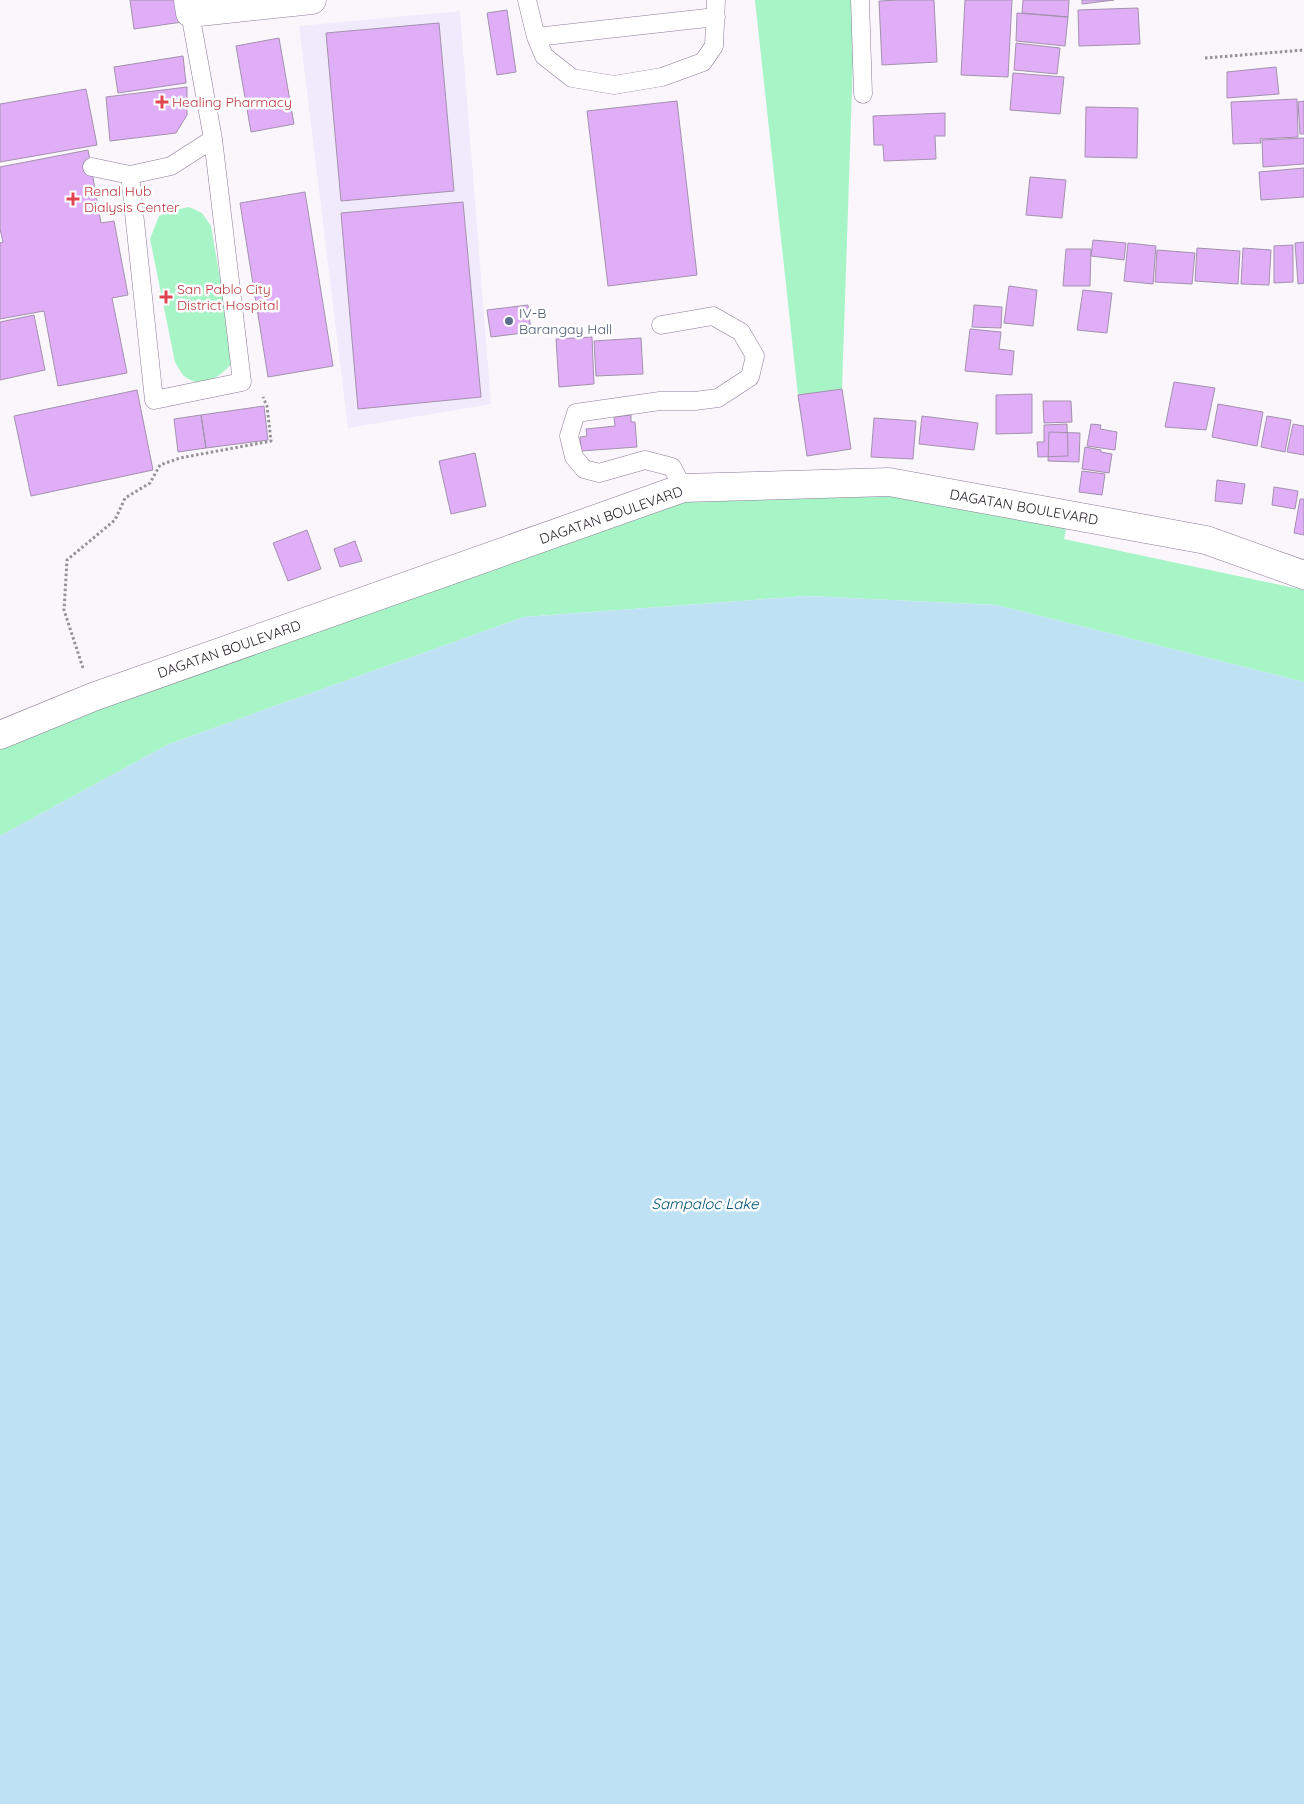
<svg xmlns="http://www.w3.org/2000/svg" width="1304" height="1804" font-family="Quicksand,sans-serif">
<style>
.education{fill:#f0eafc}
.green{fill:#a7f4c6}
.water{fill:#bee1f4}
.building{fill:#dfaef7;stroke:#a491ad}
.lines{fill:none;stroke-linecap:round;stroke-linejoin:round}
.lane-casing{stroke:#8d7b97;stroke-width:19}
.street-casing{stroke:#8d7b97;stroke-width:29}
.path{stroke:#969199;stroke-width:3;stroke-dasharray:2.5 2.5;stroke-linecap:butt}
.lane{stroke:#fff;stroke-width:18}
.street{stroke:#fff;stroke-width:28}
.health-dot{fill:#e0444e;stroke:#fff;stroke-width:2}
.service-dot{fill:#5c6f8a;stroke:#fff;stroke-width:2}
.labels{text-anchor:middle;stroke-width:5;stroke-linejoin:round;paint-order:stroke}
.health-label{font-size:14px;fill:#be3a42;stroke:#fff;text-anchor:start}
.service-label{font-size:14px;fill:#4e5e75;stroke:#fff;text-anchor:start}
.street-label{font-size:14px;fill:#2b242f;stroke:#fff}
.water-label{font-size:15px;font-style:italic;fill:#015373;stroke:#fff}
</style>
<rect width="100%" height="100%" fill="#faf6fc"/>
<path class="education" d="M460,11L491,404L348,428L299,26Z"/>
<path class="green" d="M755,0H855L842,389L798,395Z
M189,207L202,213L211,226L232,349L233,362C221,376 202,391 184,376C181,373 178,367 175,362L150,239L159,216L171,211Z
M889,482L1069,515L1064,539L1304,590V682L996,605L807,596L524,617L169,744L0,836V735L683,488Z"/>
<path class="water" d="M807,596L996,605L1304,682V1804H0V836L169,744L524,617Z"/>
<path class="building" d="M130,0H178L182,22L134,29Z
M899,0H934L937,62L882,65L879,1Z
M965,0H1012L1008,77L961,75Z
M1023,0H1069L1068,17L1022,13Z
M1082,0H1114L1082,4Z
M1138,8L1140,44L1079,46L1078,10Z
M507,10L516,72L497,75L487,13Z
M1017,13L1068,17L1065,46L1016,41Z
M439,23L454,191L341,201L326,33Z
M279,38L294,124L251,132L236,46Z
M1016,43L1060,48L1057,74L1014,70Z
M183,56L186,83L118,93L114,67Z
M1276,67L1279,94L1227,98V72Z
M1013,73L1064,77L1060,114L1010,110Z
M187,87V115L176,133L110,141L106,97Z
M86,89L97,145L0,162V104Z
M1297,99L1298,137L1260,139L1261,143L1233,144L1231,102Z
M677,101L697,275L608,286L587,111Z
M1304,101V134H1300L1298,102Z
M1086,107L1138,108L1137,158L1085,157Z
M945,113V136H935L936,159L884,161L883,145H874L873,116Z
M1304,138V164L1263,167L1262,140Z
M88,150L101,223L114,221L128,295L112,298L127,373L58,386L44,311L0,319V243L3,242L0,229V167Z
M1304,168V197L1261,200L1259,172Z
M1030,177L1066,180L1062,218L1026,215Z
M305,192L333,366L268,377L240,203Z
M463,202L481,397L358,409L341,213Z
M1093,240L1126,243L1124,260L1091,256Z
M1304,242V283L1298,284L1295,243Z
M1128,243L1156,246L1153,284L1124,281Z
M1293,245V282L1274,283V246Z
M1197,248L1240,251L1238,284L1195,281Z
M1243,248L1271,250L1269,285L1241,284Z
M1066,249H1091L1090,286H1063Z
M1157,250L1195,253L1192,284L1155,282Z
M1009,286L1037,290L1033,326L1004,323Z
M1083,290L1112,293L1107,333L1077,330Z
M528,305L531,332L491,337L487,310Z
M974,305L1002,307L1001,328L972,327Z
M34,315L45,370L0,380V322Z
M970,329L1001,332L999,349L1014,351L1012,375L965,371Z
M592,337L594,384L559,387L556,339Z
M641,338L643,374L596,376L594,341Z
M1174,382L1215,388L1206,430L1165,427Z
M842,389L851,449L807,456L798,395Z
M137,390L153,470L31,496L14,416Z
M1032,394V433L996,434V395Z
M1043,401H1071L1072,422L1044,423Z
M1218,404L1263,412L1257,446L1212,437Z
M264,406L268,440L206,448L201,415Z
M201,415L206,448L178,452L174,419Z
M631,415V422H635L637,447L581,451L580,437L587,436L586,429L615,426L614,417Z
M922,416L978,423L974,450L919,444Z
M1267,416L1291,420L1285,452L1261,447Z
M874,418L916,421L913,459L871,457Z
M1067,424L1068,456L1038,457L1037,442H1044V425Z
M1091,424L1101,425L1100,429L1117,432L1115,450L1087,446Z
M1293,424L1304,426V455L1287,452Z
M1049,432L1080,433L1079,462L1048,461Z
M1085,447L1101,450V452L1112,454L1109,473L1082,469Z
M475,453L486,506L451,514L439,461Z
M1082,471L1105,474L1102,495L1079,492Z
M1217,480L1245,484L1242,504L1215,501Z
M1274,487L1298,491L1295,509L1272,505Z
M1300,499H1304V535L1294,533Z
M307,530L321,569L288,581L273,543Z
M355,541L362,561L340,567L334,549Z"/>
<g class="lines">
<defs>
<path id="lane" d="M527,0L536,37L544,56L572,78L614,85L662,77L703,62L714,46L716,0
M860,0L863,94
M190,13L213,139L242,382L154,400L130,175L171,166L213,139
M536,37L716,17
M92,167L130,175
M661,325L713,316L741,332L755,356L750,377L718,398L695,401H660L576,413L569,436L574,457L584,469L599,473L645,460L672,467L683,488"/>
<path id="street" d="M188,0L190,13L312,0
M0,735L93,697L683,488L889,482L1206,540L1304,575"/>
</defs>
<use href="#lane" class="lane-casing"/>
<use href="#street" class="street-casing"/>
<path class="path" d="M1205,58L1304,50
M83,668L64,610L67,560L115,520L125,498L150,483L160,465L180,458L271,441L267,406L263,397"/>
<use href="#lane" class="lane"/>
<use href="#street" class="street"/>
</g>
<g class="health-dot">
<path d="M159.5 94.5h5v5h5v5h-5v5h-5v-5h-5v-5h5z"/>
<path d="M70.5 191.5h5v5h5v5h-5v5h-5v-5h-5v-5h5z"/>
<path d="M163.5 289.5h5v5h5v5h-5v5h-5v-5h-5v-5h5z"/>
</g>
<circle class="service-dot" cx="509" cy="321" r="5"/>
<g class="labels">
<g class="health-label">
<text x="172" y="107">Healing Pharmacy</text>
<text x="84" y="196">Renal Hub<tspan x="84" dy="16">Dialysis Center</tspan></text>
<text x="177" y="294">San Pablo City<tspan x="177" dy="16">District Hospital</tspan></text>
</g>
<g class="service-label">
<text x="519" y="318">IV-B<tspan x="519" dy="16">Barangay Hall</tspan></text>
</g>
<g class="street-label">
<text transform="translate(1024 507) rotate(10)" y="5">DAGATAN BOULEVARD</text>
<text transform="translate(611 515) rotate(-19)" y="5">DAGATAN BOULEVARD</text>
<text transform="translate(229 649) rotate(-19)" y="5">DAGATAN BOULEVARD</text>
</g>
<g class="water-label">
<text x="705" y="1209">Sampaloc Lake</text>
</g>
</g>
</svg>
